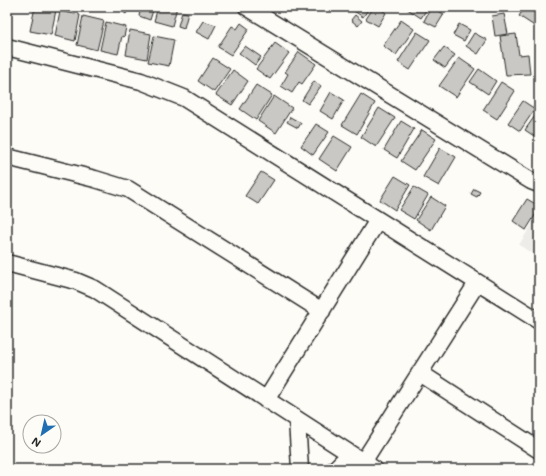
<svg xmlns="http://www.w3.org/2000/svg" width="546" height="476" font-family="Mali,sans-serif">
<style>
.built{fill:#edece8}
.building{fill:#c9c8c4;stroke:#2b2b2b}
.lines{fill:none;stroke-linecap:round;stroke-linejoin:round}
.street-casing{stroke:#2b2b2b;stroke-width:19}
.street{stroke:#fdfcf7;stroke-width:16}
</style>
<rect width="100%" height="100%" fill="#fdfcf7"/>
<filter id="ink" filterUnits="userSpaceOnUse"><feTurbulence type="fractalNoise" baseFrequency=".025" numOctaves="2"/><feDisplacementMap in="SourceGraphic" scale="8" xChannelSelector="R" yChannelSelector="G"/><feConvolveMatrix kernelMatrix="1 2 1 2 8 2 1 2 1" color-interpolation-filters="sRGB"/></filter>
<g filter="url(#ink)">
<path class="built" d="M539,213V258L519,245Z"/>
<path class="building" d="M35,7H44L56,10L51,35L30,31Z
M116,7H130L126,14Z
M141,7H154L150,20L139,16Z
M158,7H177L172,26L154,21Z
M352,7H370L363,17L351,9Z
M374,7H378L386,13L378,26L366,19Z
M407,7H428L421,18L406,8Z
M431,7L444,14L436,27L424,21Z
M525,7H531L539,12V29L519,16Z
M60,11L80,15L75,41L55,36Z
M182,12L188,13L184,28L178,26Z
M504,14L508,34L495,36L492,16Z
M355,15L362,21L358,26L351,20Z
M83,16L104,21L97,50L77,45Z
M401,20L414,29L396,55L383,46Z
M203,21L216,25L209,39L196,32Z
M106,22L126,27L124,37L122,36L118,54L100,50Z
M241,23L249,29L231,55L218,47L232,26L237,29Z
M459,24L470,30L464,41L453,35Z
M130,30L151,34L147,59L126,55Z
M417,32L430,40L410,70L398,62Z
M474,33L487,40L478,54L466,46Z
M516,34L519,55L528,54L530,74L506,75L500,36Z
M154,36L174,40L169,66L148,62Z
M275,43L289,53L270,79L256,69Z
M245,46L261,57L255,65L239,53Z
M444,47L455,55L445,68L434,60Z
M299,52L316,64L302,84L299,82L292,93L281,86L288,74L285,72Z
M213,58L230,69L214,92L198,81Z
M459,58L475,69L456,97L439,86Z
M479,69L496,81L488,94L470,82Z
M233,70L248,81L232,105L216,95Z
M314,81L321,86L308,104L302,100Z
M501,82L515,91L497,119L483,110Z
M256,85L272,95L256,120L240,109Z
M331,92L344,100L333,119L320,111Z
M361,94L375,103L357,134L342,125Z
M274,96L292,108L276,133L258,121Z
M523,101L535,109L520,131L508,123Z
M379,108L395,118L376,147L361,137Z
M539,110V136L537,138L525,130Z
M290,117L301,123L298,128L287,122Z
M401,121L414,129L397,158L384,150Z
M316,124L329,132L313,155L301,146Z
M422,130L436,139L415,170L401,161Z
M334,136L352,147L337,171L319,159Z
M440,148L456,157L439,186L423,177Z
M261,172L274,180L258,204L245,196Z
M395,176L410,185L395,210L380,200Z
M414,187L428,195L414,219L399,210Z
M474,189L480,192L477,197L471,194Z
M431,197L445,206L431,230L416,220Z
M527,199L539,206V209L526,230L513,221Z"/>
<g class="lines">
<defs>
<path id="street" d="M247,7L490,156L531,181L539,184
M7,47L141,81L184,98L539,321
M7,157L95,179L128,189L322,311
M7,263L76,281L95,289L374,469
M420,373L539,450
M266,400L378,220
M297,420L300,469
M363,462L477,283
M335,469L350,454"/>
</defs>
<use href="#street" class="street-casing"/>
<use href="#street" class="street"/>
</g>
</g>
<rect width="546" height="476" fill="none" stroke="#fdfcf7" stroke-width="24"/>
<rect x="12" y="12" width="522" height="452" fill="none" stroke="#2b2b2b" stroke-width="1.5" filter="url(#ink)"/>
<g transform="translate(42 434) rotate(214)"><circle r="19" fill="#fdfcf7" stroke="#a9a8a5"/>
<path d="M0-3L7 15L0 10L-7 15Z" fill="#1f6fb2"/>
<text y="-6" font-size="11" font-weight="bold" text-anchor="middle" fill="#2b2b2b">N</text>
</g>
</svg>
